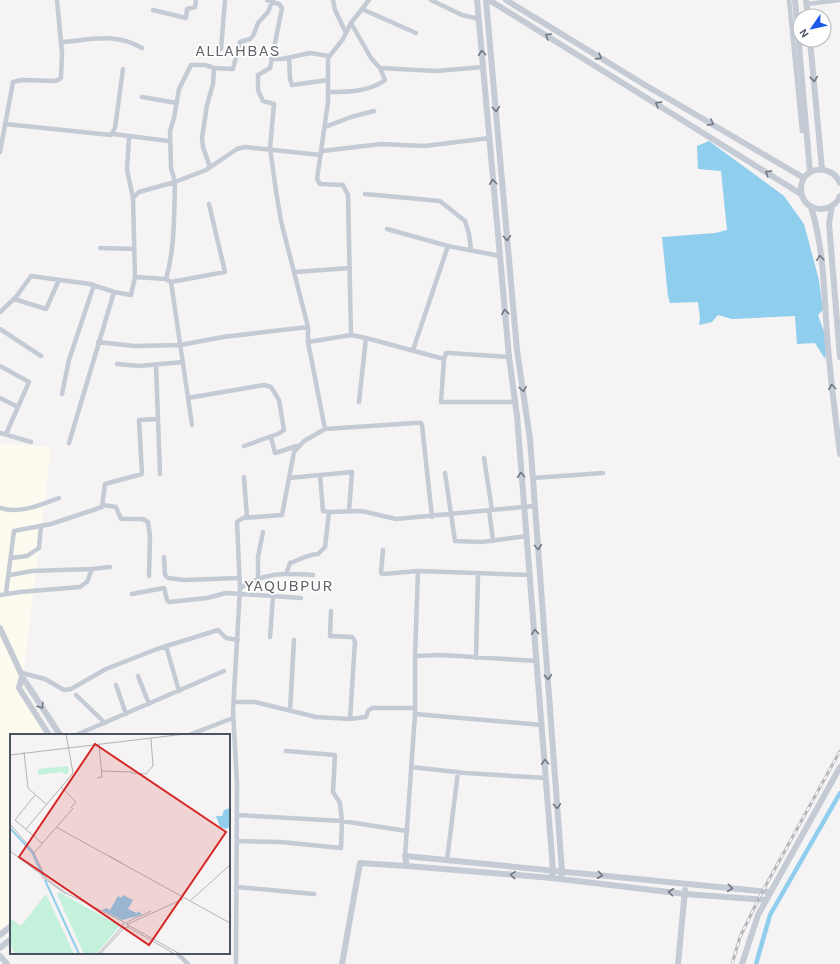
<svg xmlns="http://www.w3.org/2000/svg" width="840" height="964" font-family="Karla,sans-serif">
<style>
.commercial{fill:#fdfbef}
.water{fill:#90ceee}
.lines{fill:none;stroke-linecap:round;stroke-linejoin:round}
.canal{stroke:#90ceee;stroke-width:4.5}
.minor{stroke:#c4cbd4;stroke-width:4.5}
.tertiary{stroke:#c4cbd4;stroke-width:6}
.rail-casing{stroke:#b5b7bd;stroke-width:3}
.rail{stroke:#fff;stroke-width:1.5;stroke-dasharray:4.5;stroke-linecap:butt}
.oneway{stroke:#6f7784}
.labels{text-anchor:middle;stroke-width:3.5;stroke-linejoin:round;paint-order:stroke}
.quarter-label{font-size:17px;letter-spacing:1px;fill:#5f6268;stroke:#fff}
.inset-river{fill:none;stroke:#90ceee;stroke-width:2}
.inset-road{fill:none;stroke:#b1b3b9;stroke-width:1}
.view{fill:#d62828;fill-opacity:0.15;stroke:#d62828;stroke-width:2}
.inset-edge{fill:none;stroke:#4a5361;stroke-width:2}
</style>
<rect width="100%" height="100%" fill="#f5f3f3"/>
<path class="commercial" d="M0,444L51,447L22,685L52,735H11V921L0,930Z"/>
<path class="water" d="M709,141L784,196L804,224L819,280L823,310L818,315L828,343L825,359L815,343L797,344L795,316L732,319L718,315L712,322L699,325L700,319L698,302L670,303L668,296L662,237L715,233L727,230L721,171L698,169L697,146Z"/>
<g class="lines">
<path class="canal" d="M756,964L770,915L840,793"/>
<path class="minor" d="M267,0L279,4L282,8L270,68L258,75V90L263,101L274,104L270,148L276,191L281,221L308,327V342L325,429
M333,0L335,10L346,33
M431,0L462,15L479,19
M789,0L802,131L807,130
M807,4L840,0
M362,9L416,33
M153,10L186,18L187,9L195,7L196,0
M61,42C91,40 115,32 142,48
M221,49L225,0
M289,58L290,79L292,85L328,80
M271,59H282L310,53L329,56
M380,68L436,71L483,67
M328,92C347,92 369,92 385,80L380,68L371,58L351,23
M142,97L177,103
M5,124L111,135L115,128L123,69
M325,127L351,117L374,111
M113,134L169,141
M322,151L381,144L424,146L490,138
M0,152L13,82L22,80L56,81L61,78L62,53L57,0
M210,167L203,147L202,138L207,105L213,84L214,68L233,69L240,42L250,39L253,36L258,23L268,12L272,2
M365,194L440,201L465,221L469,234L471,250
M133,198L139,192L175,182L171,168L170,131L174,118L179,89L191,65H205L214,68
M387,229L448,246L500,256
M100,248L134,249
M295,272L350,268
M135,277L166,279
M171,282L225,272L209,204
M14,299L46,309L59,280
M0,312L16,297L31,276L90,284L114,292L131,295L135,277L133,198L127,170L129,137
M0,329L41,356
M366,338L351,335L348,195L343,185L320,184L317,179L328,102V58L343,39L351,23L369,0
M98,342L134,346L180,345L223,337L308,327
M308,342L351,335
M413,350L448,246
M444,359L441,402H516
M117,364L139,366L183,362
M156,365L160,474
M0,366L29,382L6,434
M62,394L69,360L94,285
M0,398L18,407
M188,398L264,385L271,387L279,400L284,430L278,434L244,446
M359,402L366,338L444,359L446,353H449L509,357
M192,425L171,282L166,279C175,248 174,214 175,182L206,170L237,149L245,147L321,155
M0,433L31,442
M271,437L275,453L297,446
M69,443L114,292
M484,458L492,510
M445,473L455,541L482,542L527,536
M320,475L323,511L329,512
M244,477L247,518
M289,478L352,472L349,511
M533,478L603,473
M103,505L116,507L121,519H143L148,522L150,536L149,576
M0,508C21,514 40,505 59,498
M489,510L493,541
M383,550L381,573L383,574L418,571L530,575
M164,557L165,575L168,578L184,580L239,578
M11,558L27,556L39,548L41,526
M286,574L290,563C300,560 308,554 318,554L325,547L329,512L362,511L396,519L534,506
M10,575L32,571L92,569
M258,578V557L263,532
M240,588C267,572 282,573 313,575
M6,593L14,531L51,524L102,507L105,484L142,474L139,420L157,419
M132,594L164,588L167,600L169,602L207,598L226,593L301,598
M0,595L20,592L80,587L87,582L92,569L110,567
M331,611L330,636L352,637L355,641L350,719
M270,637L273,597
M166,646L179,691
M415,656L441,655L537,661
M476,658L478,574
M22,673L45,679L64,690L71,689L106,669L157,649L218,630L226,638L238,640
M138,676L149,704
M116,685L126,714
M76,695L105,723
M234,702H255L316,717L350,719L366,717L368,711L372,708H415
M290,711L294,640
M415,714L542,725
M76,735L224,671
M189,735L233,718
M411,767L465,773L546,778
M237,815L342,821L407,831
M237,841L281,842L341,848L342,821L340,803L333,792L335,755L286,751
M405,856L415,714V656L418,571
M447,860L458,772
M237,887L314,894
M177,953L188,964
M236,964L237,784L233,711L240,588L237,522L243,518L282,515L294,452L304,441L325,429L415,423H421L422,425L432,517"/>
<path class="tertiary" d="M477,0L509,357L517,416L553,870L552,878
M486,0L517,350L530,439L562,871L561,879
M489,0L801,194
M506,0L645,85L804,178
M795,0L810,172
M806,0L808,16
M810,40L822,169
M840,183C832,163 801,166 801,189C801,212 832,216 840,196
M832,206L829,224L840,357
M811,207C824,248 824,293 827,335C830,375 835,414 840,454
M0,628L24,680
M49,735L19,688L21,680H24L27,684L60,735
M766,900L685,894L552,878L407,866L405,856L770,892
M0,935L11,926
M0,948L11,939
M0,956L7,964
M342,964L360,863L407,866
M678,964L685,890
M742,964L758,915L840,767"/>
<defs>
<path id="rail" d="M732,964L740,937L761,894L840,751"/>
</defs>
<use href="#rail" class="rail-casing"/>
<use href="#rail" class="rail"/>
</g>
<defs><path id="oneway-chevron" d="M-2-3.5L2.5 0L-2 3.5" fill="none" stroke-width="1.6" stroke-linecap="round" stroke-linejoin="round"/></defs>
<g class="oneway">
<use href="#oneway-chevron" transform="translate(548 36) rotate(-149)"/>
<use href="#oneway-chevron" transform="translate(482 53) rotate(-95)"/>
<use href="#oneway-chevron" transform="translate(599 57) rotate(31)"/>
<use href="#oneway-chevron" transform="translate(814 79) rotate(84)"/>
<use href="#oneway-chevron" transform="translate(658 104) rotate(-148)"/>
<use href="#oneway-chevron" transform="translate(496 109) rotate(85)"/>
<use href="#oneway-chevron" transform="translate(711 123) rotate(30)"/>
<use href="#oneway-chevron" transform="translate(768 173) rotate(-148)"/>
<use href="#oneway-chevron" transform="translate(493 182) rotate(-95)"/>
<use href="#oneway-chevron" transform="translate(507 238) rotate(86)"/>
<use href="#oneway-chevron" transform="translate(820 258) rotate(-97)"/>
<use href="#oneway-chevron" transform="translate(505 312) rotate(-96)"/>
<use href="#oneway-chevron" transform="translate(832 387) rotate(-97)"/>
<use href="#oneway-chevron" transform="translate(523 389) rotate(82)"/>
<use href="#oneway-chevron" transform="translate(521 475) rotate(-94)"/>
<use href="#oneway-chevron" transform="translate(538 547) rotate(85)"/>
<use href="#oneway-chevron" transform="translate(535 632) rotate(-95)"/>
<use href="#oneway-chevron" transform="translate(548 677) rotate(86)"/>
<use href="#oneway-chevron" transform="translate(41 706) rotate(57)"/>
<use href="#oneway-chevron" transform="translate(545 762) rotate(-94)"/>
<use href="#oneway-chevron" transform="translate(557 806) rotate(86)"/>
<use href="#oneway-chevron" transform="translate(513 875) rotate(-175)"/>
<use href="#oneway-chevron" transform="translate(600 875) rotate(6)"/>
<use href="#oneway-chevron" transform="translate(730 888) rotate(5)"/>
<use href="#oneway-chevron" transform="translate(671 892) rotate(-173)"/>
</g>
<g class="labels">
<g class="quarter-label">
<text x="238" y="56">ALLAHBAS</text>
<text x="289" y="591">YAQUBPUR</text>
</g>
</g>
<g transform="translate(10 734)">
<rect width="220" height="220" fill="#f5f3f3"/>
<path d="M58,32L59,37L56,41L51,38L28,41V35ZM49,158L110,192L86,220H74L47,160ZM36,160L64,220H4L0,206V184L11,192Z" fill="#c3f1db"/>
<path d="M220,74V93L216,95L210,93L206,82H212L214,76ZM113,161L123,166L118,175L127,179L129,177L132,181L112,186L92,176L96,174L100,176L108,162L111,164Z" fill="#90ceee"/>
<path class="inset-river" d="M0,94L22,118L33,142M35,146L69,220"/>
<path class="inset-road" d="M14,18L18,54L37,71M0,21L175,0M91,37L122,38M121,39L136,40L143,32L141,5M87,44L92,43L89,10M51,53L66,68L61,74M25,61L5,86L33,110M0,90L23,117L36,144M46,93L220,189M16,95L63,39L56,0M0,117L56,159L114,188M24,119L63,74M99,122L112,129M32,143L56,160M181,166L220,131M117,188L141,177M118,190L173,165M118,191L170,220M118,193L117,189H113V194L118,193L165,220M91,219L114,194M88,220L112,193"/>
<path class="view" d="M85,10L216,98L139,211L9,123Z"/>
<rect width="220" height="220" class="inset-edge"/>
</g>
<g transform="translate(812 28) rotate(236)"><circle r="19" fill="#ffffff" stroke="#b7bac0"/>
<path d="M0-3L7 15L0 10L-7 15Z" fill="#1a59e7"/>
<text y="-6" font-size="11" font-weight="bold" text-anchor="middle" fill="#4a5361">N</text>
</g>
</svg>
